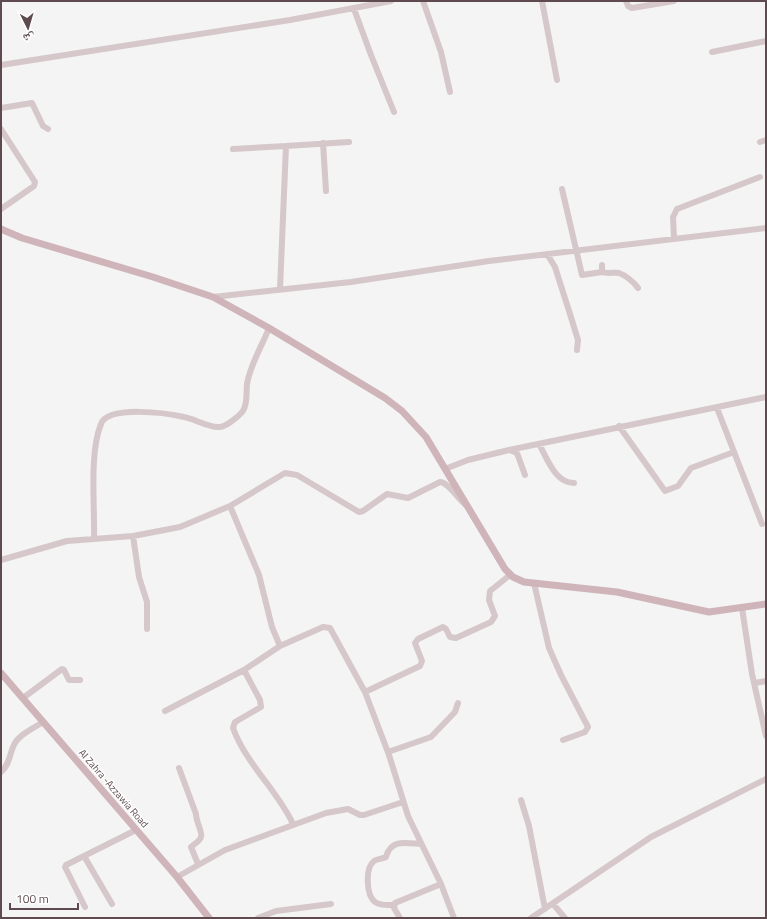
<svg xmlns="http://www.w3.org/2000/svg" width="767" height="919" font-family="'Titillium Web','Noto Naskh Arabic',sans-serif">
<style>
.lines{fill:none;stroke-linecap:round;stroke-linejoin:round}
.minor{stroke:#d6c7ca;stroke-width:6}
.major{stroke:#cfb4b9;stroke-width:7}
.labels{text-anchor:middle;stroke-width:3;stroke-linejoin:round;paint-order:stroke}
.street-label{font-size:10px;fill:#5f4b4f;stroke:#fff}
</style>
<rect width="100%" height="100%" fill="#f3f4f3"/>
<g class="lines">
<path class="minor" d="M423,1L441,52L450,92
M542,1L557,80
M626,1L628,6L632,8L674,1
M354,9L371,55L394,112
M712,52L766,41
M1,65L290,20L391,1
M1,108L32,103L43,126L48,129
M1,129L35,182L34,186L1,209
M760,142L766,140
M323,143L326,191
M286,146L349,142
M233,149L286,146L280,289
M562,189L582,275L602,272V265
M674,238L673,217L677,209L760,177
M547,254L555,267L570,314L578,340L577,350
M602,272C607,274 615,272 619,273C625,275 634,282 638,288
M213,297L351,282L489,261L766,228
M717,408L762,524
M619,426L665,491L678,486L691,468L734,452
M539,444C547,458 555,483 574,483
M510,450L517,453L525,475
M445,469L468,460L509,450L766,397
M230,506L259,575L272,627L280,646
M133,536L139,577L147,602V629
M94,539C95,507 89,453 101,424C108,405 167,413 184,417C195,419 207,427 218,427C225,428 239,416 243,411C248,403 246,392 247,384C250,365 262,346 269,328
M1,560L67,541L133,536L180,527L230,506L285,473L297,475L359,512L363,511L387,494L408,498L440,482C448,482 458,499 466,505
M534,583L549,648L561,675L588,727L585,732L563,740
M742,608L752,674L766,736
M244,670L260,700L261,707L235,722L233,728C246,764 278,791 293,824
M755,683L766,681
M365,692L420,666L422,661L415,643L418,639L443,627L446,629L450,637L456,638L491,622L495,616L489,600L490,591L510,575
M23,698L62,669L64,670L69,680H80
M165,711L244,670L280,646L323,627L330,628L365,692L389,755L408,816L441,884L454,918
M388,752L431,737L455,712L458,703
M179,768L196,814C196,822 203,833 201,837C200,841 194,844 191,847L198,864
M1,772C11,763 9,753 15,743C20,734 34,728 43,722
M521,800L529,826L545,909
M84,856L66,865L65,867L85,907
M177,877L225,850L326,813L348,809L360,815H364L403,802
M112,904L84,856L136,830
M553,904L565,918
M394,905C388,905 381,906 375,902C366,895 365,868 374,861C377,859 382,859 386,857C391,839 405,843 421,844
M258,918L276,911L331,904
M400,918L394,908L395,903L441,884
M531,918L651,837L766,779"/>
<path class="major" d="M1,229L22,238L153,277L213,297L269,328L385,398L402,411L426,437L505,569L513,577L524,582L617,592L709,612L766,604
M1,673L177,877L209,918"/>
</g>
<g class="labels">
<g class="street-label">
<text transform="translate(114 788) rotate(49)" y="4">Al Zahra -Azzawia Road</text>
</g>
</g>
<rect width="767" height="919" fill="none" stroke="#5f4b4f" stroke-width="4"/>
<g transform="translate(28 28) rotate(175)" stroke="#ffffff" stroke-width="3" paint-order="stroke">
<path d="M0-3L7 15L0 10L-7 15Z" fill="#5f4b4f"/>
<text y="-6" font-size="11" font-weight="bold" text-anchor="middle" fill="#5f4b4f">ش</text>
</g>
<path d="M10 903v6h68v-6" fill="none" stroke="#5f4b4f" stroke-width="2"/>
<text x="16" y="903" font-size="12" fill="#5f4b4f" stroke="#ffffff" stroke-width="3" paint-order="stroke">100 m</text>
</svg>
